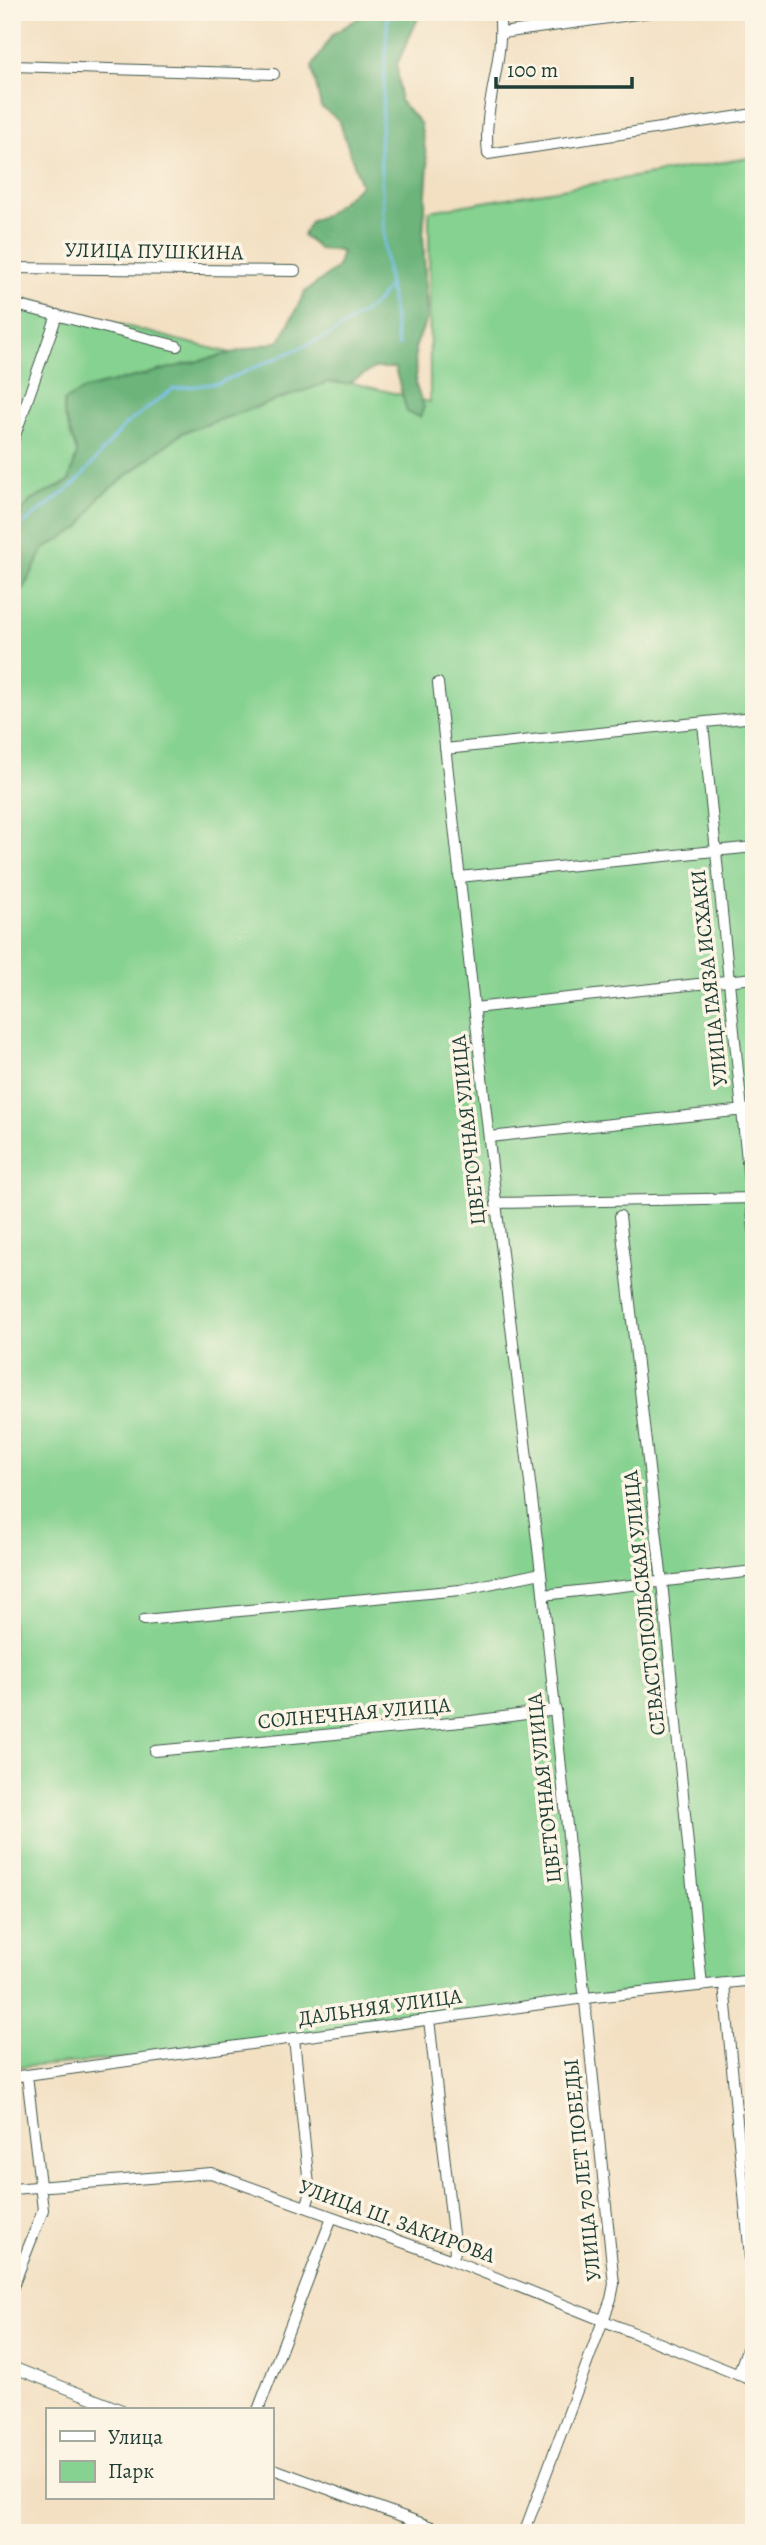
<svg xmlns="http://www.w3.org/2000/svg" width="766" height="2545" font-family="Alegreya,serif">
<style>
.green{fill:#86d290;stroke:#528862;stroke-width:2}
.forest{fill:#6cb47a;stroke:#467857;stroke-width:2}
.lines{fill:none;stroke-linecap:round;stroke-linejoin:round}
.stream{stroke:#79c0f0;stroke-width:2.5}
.minor-casing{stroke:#3f5549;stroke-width:12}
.minor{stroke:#fff;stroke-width:10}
.labels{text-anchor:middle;stroke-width:7;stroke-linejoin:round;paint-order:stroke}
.street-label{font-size:21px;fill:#1f3d34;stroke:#fcf5e5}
</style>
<rect width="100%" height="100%" fill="#fcf5e5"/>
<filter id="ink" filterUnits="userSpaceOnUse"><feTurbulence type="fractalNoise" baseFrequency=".0143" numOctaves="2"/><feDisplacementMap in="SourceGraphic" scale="14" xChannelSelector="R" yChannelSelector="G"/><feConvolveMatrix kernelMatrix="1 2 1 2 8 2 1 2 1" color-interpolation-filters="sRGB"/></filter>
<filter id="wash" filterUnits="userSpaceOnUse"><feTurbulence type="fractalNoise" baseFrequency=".00686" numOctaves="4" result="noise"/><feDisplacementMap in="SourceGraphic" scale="28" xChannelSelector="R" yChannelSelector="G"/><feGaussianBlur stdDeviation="1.57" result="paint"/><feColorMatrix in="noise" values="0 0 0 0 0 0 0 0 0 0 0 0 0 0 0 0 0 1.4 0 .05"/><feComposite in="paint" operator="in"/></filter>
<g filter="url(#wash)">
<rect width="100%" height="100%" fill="#f3e0c3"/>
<path class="green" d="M754,157V1975L168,2055L12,2068V295L178,340L430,402L429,211Z"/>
<path class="forest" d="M369,12H421L397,64L400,101L420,123L428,165L423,235L427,318L415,348L416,386L424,407L420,417L407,412L395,368H375L347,384L329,382L182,433L99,497L81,527L44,549L24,588L12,596V525L30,501L69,481L77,453L64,414V401L85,389L280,341L305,292L337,268L342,251L319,249L303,235L312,220L326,215L361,185L339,120L321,107L312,67L333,34Z"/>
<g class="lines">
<path class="stream" d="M388,12L380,150L385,256L398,347
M12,533L76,483L125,425L173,389L219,383L332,334L373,306L389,286"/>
</g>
</g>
<g filter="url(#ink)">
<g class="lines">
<defs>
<path id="minor" d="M499,12C506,60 482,105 488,154L754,114
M502,33L651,12
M12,66L274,74
M12,268L295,271
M12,304L177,346
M12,444L57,315
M438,683L498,1220L541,1573L614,2284L611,2299L524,2533
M703,723L754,1230
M445,749L754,717
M459,877L754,847
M474,1008L754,978
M489,1137L754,1109
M496,1203L754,1198
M620,1216L662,1582L702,1986
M543,1595L754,1571
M144,1620L460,1590L541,1573
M155,1751L472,1721L556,1710
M724,1984L754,2299
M429,2019L455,2252L452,2260
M294,2038L310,2195L306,2207
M12,2077L585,1998L754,1980
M12,2189L211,2173L452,2260L754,2381
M12,2289L43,2210L27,2075
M12,2367L122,2410
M738,2375L752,2335L754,2317
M258,2410L332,2217
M271,2468L448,2533"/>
</defs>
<use href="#minor" class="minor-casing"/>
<use href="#minor" class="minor"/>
</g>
</g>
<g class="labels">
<g class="street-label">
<text transform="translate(154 251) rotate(1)" y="7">УЛИЦА ПУШКИНА</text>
<text transform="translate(709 978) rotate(-96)" y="7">УЛИЦА ГАЯЗА ИСХАКИ</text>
<text transform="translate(468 1130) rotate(-96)" y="7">ЦВЕТОЧНАЯ УЛИЦА</text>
<text transform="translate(644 1603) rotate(-96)" y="7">СЕВАСТОПОЛЬСКАЯ УЛИЦА</text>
<text transform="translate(354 1713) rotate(-5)" y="7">СОЛНЕЧНАЯ УЛИЦА</text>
<text transform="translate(544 1788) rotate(-96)" y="7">ЦВЕТОЧНАЯ УЛИЦА</text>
<text transform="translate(380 2007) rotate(-8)" y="7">ДАЛЬНЯЯ УЛИЦА</text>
<text transform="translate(582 2170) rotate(-96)" y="7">УЛИЦА 70 ЛЕТ ПОБЕДЫ</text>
<text transform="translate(397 2221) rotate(20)" y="7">УЛИЦА Ш. ЗАКИРОВА</text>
</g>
</g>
<rect width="766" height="2545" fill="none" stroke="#fcf5e5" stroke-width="42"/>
<rect x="46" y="2408" width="228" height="91" fill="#fcf5e5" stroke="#a4ab9e" stroke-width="2"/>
<rect x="60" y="2431" width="35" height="10" fill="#ffffff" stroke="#a4ab9e" stroke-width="2"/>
<text x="108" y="2444" font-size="21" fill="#1f3d34">Улица</text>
<rect x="60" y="2461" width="35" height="21" fill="#86d290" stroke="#a4ab9e" stroke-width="2"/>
<text x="108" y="2478" font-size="21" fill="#1f3d34">Парк</text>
<path d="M496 77v10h136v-10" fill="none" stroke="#1f3d34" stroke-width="3.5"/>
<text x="507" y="77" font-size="21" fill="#1f3d34" stroke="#fcf5e5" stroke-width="5" paint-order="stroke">100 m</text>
</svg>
